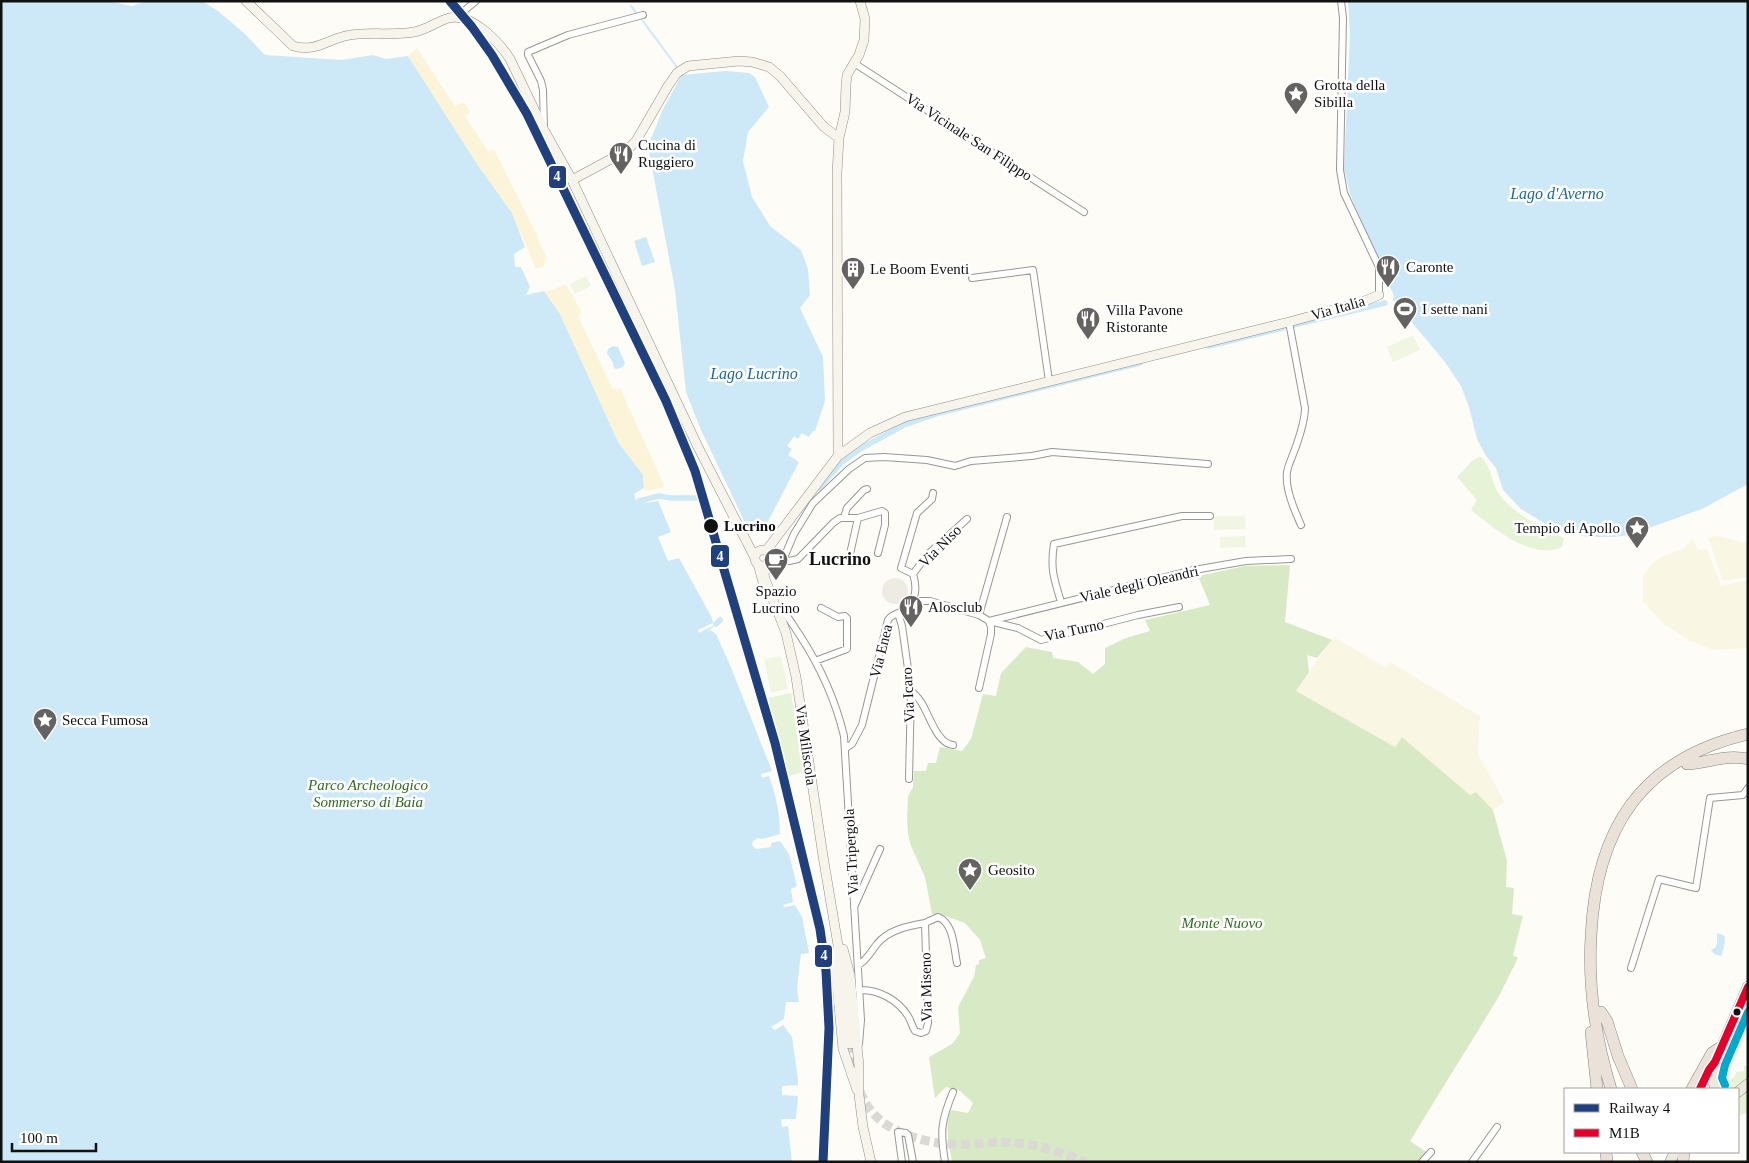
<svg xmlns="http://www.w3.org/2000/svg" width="1749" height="1163" font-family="'Times New Roman',serif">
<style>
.farmland{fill:#f9f7e4}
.green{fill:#e7f3d7}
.forest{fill:#d8eac5}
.sand{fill:#fcf4d9}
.pitch{fill:#f0f6e1}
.plaza{fill:#edebe2}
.water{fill:#cde8f7}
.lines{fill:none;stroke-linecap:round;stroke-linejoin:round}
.stream{stroke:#cde8f7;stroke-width:2}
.canal{stroke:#cde8f7;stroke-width:5.5}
.secondary-tunnel{stroke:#dad9d4;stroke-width:9;stroke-dasharray:9 4.5;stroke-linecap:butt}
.street-casing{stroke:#979795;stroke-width:8}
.secondary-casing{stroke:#8e8d8b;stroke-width:10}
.primary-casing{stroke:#858482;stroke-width:11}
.highway-casing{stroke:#858482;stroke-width:12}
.street{stroke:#fffffe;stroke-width:6}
.secondary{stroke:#f6f4eb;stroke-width:9}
.primary{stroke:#ede9dc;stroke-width:10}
.highway{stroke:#eae1d8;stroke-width:11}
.bus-1-casing{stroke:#fff;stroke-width:11}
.bus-2-casing{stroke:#fff;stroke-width:11}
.bus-1{stroke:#e4002b;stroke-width:8}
.bus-2{stroke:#00a9ce;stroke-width:8}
.rail-1-casing{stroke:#fff;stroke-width:12}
.rail-1{stroke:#203f7d;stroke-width:9}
.stop-dot{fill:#111;stroke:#fff;stroke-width:2}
.labels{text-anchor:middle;stroke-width:5;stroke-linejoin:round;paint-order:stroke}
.poi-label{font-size:15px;fill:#111;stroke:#fff;text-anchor:start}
.street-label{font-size:15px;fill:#111;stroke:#fff}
.stop-label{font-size:15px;font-weight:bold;fill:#111;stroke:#fff;text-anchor:start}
.park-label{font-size:15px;font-style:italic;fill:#2f6b1f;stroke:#fff}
.water-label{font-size:16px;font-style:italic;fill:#1768a6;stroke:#fff}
.quarter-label{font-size:18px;font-weight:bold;fill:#111;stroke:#fff}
.line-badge{stroke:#fff;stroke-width:2}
.badge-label{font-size:14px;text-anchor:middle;font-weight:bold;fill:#fff}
</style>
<rect width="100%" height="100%" fill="#fdfcf7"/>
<path class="farmland" d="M1717,536L1748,543V577L1727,581L1722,579L1708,537Z
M1693,539L1698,550L1707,549L1721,586L1748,580V648L1713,650L1690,641L1664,624L1643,602V577L1651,565L1661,557L1683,549Z
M1334,637L1386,668L1390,662L1480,716L1478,754L1505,802L1493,810L1476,792L1470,796L1403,737L1395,747L1295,691Z"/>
<path class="green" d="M1480,456C1494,470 1490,481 1499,494C1516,516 1540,526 1564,538L1562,547C1532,561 1493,528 1471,510L1477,500L1457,477L1473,460Z
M791,693L804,772L789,776L768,698Z
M1729,1041L1733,1043L1721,1072V1077L1726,1081C1731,1081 1735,1078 1736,1072L1744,1071V1066H1748V1076L1735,1089H1722L1716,1081L1718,1067Z
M1748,1089V1112L1738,1116V1096Z"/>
<path class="forest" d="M1290,565L1285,622L1332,640L1317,658L1307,655L1309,672L1296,691L1395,747L1402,737L1470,795L1476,792L1493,810L1507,861L1506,887L1514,888L1512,914L1523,916L1513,955L1518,958L1498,998L1410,1141L1428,1153L1420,1162H952C949,1144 944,1126 951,1110L968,1113L973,1103L960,1091L946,1087L935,1098L929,1057L952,1044L960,1033L958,1007L974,977L976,965L979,964V960L986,958L980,940L965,923L940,914H932L925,877L911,846L908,834L907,820L908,796L913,787L914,771H926L928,763H936L940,747L962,751L971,739L983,694L996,696L1001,673L1026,647L1052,652L1053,658L1078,662L1093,674L1105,664V648L1126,638L1150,631L1145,620L1210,605L1198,576L1245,566Z"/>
<path class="sand" d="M417,48L455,106L464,102L470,112L465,116L488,151L494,150L538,237L537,238L546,256L544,266L536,269L512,213L477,164L408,56Z
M566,284L582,313L578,316L613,390L620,388L665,487L645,491L643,475L618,442L560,314L544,291L552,290Z"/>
<path class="pitch" d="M586,276L591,286L575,294L570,284Z
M1413,335L1420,350L1393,362L1387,347Z
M1214,516H1245L1246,529L1214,530Z
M1245,536L1246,547L1220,548V537Z
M781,656L788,689L771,693L764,659Z"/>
<path class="plaza" d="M882 591a13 13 0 1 1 26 0a13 13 0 1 1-26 0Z"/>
<path class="water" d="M1,1H109L131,6L149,1H202L218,11L245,34L265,55L342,60L373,55L386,59L408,56L477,164L512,213L525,247L514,254L515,267H521L530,287L526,295L544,291L560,314L618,442L643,475L644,488L634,494L636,501L645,503L658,501L671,532L658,537L668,561L679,558L712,618L713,623L698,630L699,633L716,624L705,634L710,630L716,634L730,665L772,771L761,774L762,778L769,776C776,795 780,814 780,834L763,839L758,838L753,841L752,845L756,849L771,847V843L780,841L789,854L797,886L791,889L793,902L783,905L784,907L795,905L802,917L809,953L801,954L797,988L799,1002H786L784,1019L771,1027L775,1030L783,1025L792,1037L798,1079V1085L782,1086V1095L798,1096L796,1119H781L782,1127L788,1126L792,1162H1Z
M1348,1H1748V484L1702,509L1629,535L1613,537H1588L1562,532L1549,526L1521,509L1503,490L1496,468L1486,456L1477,439L1469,407L1461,386L1445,362L1393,300L1394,296L1350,194L1344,169L1350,34Z
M725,71L749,73L755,77L769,107L748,132L743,161L752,197L770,226L801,250L808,269L810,295L800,308L823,357L825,401L815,431H813L809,437L802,433L798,439L794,436L787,446L792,449L788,455L799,462L765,527H747L701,430L686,392L675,290L648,146L663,109L682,75Z
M646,237L655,262L642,266L634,241Z
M613,346L618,347L625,363L623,367L616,369L614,368L613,363L607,353L608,349Z
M1717,933L1725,936L1724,947L1721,956L1714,954L1711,950L1715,948L1717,944Z"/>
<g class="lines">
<path class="stream" d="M631,6L637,14
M640,17L679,70"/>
<path class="canal" d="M1294,325L1385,303
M1209,346L1283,328
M819,488L842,462L860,449L904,425L939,413L1140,363
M639,501L659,496L671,498H697
M716,624L720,620"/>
<path class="secondary-tunnel" d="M850,1044L854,1073
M860,1091C867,1110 880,1123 898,1131C921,1142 944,1145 969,1144C986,1143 1003,1141 1019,1143C1042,1146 1064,1153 1086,1162"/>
<defs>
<path id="street" d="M1341,1L1343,18L1340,170L1344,193L1379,267V295
M461,17L465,10L476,1
M854,63L1084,212
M544,129L543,90L541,81L528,55V52L568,35L643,15
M972,278L1033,270L1049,381
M1289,322L1305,408C1305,421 1297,445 1292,457C1290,462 1288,466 1287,472C1285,489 1294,509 1301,525
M844,517L847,508L864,490L867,489
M850,554L858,518
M770,559L789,561L798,559L833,523L840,518H858L882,511L885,513V525L878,553
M783,560L794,534L813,503L849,469L865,458L884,457L927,460L955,466L971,461L1032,456L1052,452L1208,464
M913,574L927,555L967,519
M913,601H930L979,615L989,621L1018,628L1041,640L1138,615L1179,607
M1061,602C1054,579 1050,568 1054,544L1182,516H1210
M777,607C787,613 792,624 799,634C820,666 835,698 844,736L861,1020L859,1044
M898,613L902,626L911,690L909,779
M979,615L1007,517
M815,661L847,649V618L845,616L838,617L821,608
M979,688L991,634V627L989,621L1194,570L1246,561L1291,559
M911,690C914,694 918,697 921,702C929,714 937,744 953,745
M846,748L852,744L862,725L888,620C892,614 898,614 904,610C917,602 917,586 913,574L901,568L917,513L932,499L933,493
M854,907L880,849
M858,965C867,961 871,951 877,944C888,930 908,926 925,923
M1631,968L1659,879L1696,888L1710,798L1743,795L1748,788
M859,990C878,989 898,1000 908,1016C911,1021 912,1026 915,1031L921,1033L926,1031L928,1023L925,923L938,917C954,923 954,949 957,963
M902,1162L898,1132L906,1133L908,1135L913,1162
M945,1162C940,1131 941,1121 953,1092
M1422,1162L1431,1152
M1472,1162L1497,1127"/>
<path id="secondary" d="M246,1L293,46C315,52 325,41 345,36C366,31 392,36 414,32C427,30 437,21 449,18C471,12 499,42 510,59L544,130L572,180L698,447L755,558
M572,180L626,151L636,141L668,86L677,73L688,66L739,61L752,62L769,67L780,76L824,127L839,138
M838,456L837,173L839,138L845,112L846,85L847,75L859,55L864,40L865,19L860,1
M755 558a8 8 0 1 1 16 0a8 8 0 1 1-16 0Z
M767,551L769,547L838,456L870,433L905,417L1289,322L1362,302L1379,295
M758,564L763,582
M767,564L764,574L765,579L786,633L796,677L823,856L842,969L850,1044
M843,949L850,975L859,1066V1095L863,1127L871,1162
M834,953L843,1049L857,1090"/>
<path id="primary" d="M1714,1068L1712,1079L1716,1089
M1700,1089L1709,1070L1715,1062L1748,986
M1738,1092L1748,1084
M1670,1162L1675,1152"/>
<path id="highway" d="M1687,764C1708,763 1726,754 1748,759
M1601,1012L1607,1021L1618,1056L1632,1089
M1591,1032L1597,1089
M1611,1089C1596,1040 1588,988 1591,936C1596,830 1640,759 1748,734
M1692,1089L1712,1053L1721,1047
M1606,1152L1607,1162
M1642,1152L1647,1162
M1683,1162L1684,1152"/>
</defs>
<use href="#street" class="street-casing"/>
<use href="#secondary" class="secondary-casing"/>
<use href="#primary" class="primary-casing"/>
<use href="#highway" class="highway-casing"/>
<use href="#street" class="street"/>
<use href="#secondary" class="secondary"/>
<use href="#primary" class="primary"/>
<use href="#highway" class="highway"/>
<defs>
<path id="bus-1" d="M1700,1089L1709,1070L1715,1062L1748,987"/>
<path id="bus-2" d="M1725,1085L1722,1078L1725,1065L1748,1012"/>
</defs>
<use href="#bus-1" class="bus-1-casing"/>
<use href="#bus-2" class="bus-2-casing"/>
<use href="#bus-1" class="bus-1"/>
<use href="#bus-2" class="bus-2"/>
<defs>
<path id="rail-1" d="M450,1L472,27L492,55L527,114L666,401L695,471L775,743L820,929L826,971L829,1028L823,1162"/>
</defs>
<use href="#rail-1" class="rail-1-casing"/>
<use href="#rail-1" class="rail-1"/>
</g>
<defs>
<symbol id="sight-pin" viewBox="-11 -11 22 30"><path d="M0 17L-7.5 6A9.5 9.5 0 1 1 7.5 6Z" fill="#646362" stroke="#fff"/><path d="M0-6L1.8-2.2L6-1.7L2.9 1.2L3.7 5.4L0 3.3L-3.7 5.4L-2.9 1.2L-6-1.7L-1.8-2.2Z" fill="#fff"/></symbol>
<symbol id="restaurant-pin" viewBox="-11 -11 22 30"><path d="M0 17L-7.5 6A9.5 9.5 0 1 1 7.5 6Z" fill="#646362" stroke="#fff"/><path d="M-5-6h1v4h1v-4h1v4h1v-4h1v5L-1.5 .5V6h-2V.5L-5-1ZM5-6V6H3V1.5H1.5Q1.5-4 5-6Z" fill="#fff"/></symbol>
<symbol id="building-pin" viewBox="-11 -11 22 30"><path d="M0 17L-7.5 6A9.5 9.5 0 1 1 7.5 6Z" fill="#646362" stroke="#fff"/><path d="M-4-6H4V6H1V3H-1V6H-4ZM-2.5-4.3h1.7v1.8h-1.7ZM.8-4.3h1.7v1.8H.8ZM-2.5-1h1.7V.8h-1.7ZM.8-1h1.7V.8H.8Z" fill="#fff"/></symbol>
<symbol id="stadium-pin" viewBox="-11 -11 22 30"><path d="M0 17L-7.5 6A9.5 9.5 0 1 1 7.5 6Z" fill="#646362" stroke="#fff"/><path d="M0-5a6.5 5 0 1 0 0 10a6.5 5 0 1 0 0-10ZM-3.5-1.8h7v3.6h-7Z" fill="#fff"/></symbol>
<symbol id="cafe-pin" viewBox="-11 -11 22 30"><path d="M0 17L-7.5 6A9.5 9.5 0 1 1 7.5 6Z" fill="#646362" stroke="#fff"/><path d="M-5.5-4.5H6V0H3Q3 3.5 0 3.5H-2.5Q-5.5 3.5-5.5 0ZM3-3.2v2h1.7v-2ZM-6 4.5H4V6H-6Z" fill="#fff"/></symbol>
</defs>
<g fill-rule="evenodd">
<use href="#sight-pin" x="1282" y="80" width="28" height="38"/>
<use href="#restaurant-pin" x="607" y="140" width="28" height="38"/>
<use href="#restaurant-pin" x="1374" y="253" width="28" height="38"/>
<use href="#building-pin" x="839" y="255" width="28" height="38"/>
<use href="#stadium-pin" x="1391" y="295" width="28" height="38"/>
<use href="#restaurant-pin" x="1074" y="305" width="28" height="38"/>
<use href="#sight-pin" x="1623" y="514" width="28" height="38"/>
<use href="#cafe-pin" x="762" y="546" width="28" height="38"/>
<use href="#restaurant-pin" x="897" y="593" width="28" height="38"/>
<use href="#sight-pin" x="31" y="706" width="28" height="38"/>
<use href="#sight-pin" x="956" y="856" width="28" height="38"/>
</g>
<g class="stop-dot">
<circle cx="711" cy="526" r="8"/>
<circle cx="1737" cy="1012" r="4.5"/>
</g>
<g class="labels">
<g class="poi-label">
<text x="1314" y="90">Grotta della<tspan x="1314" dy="17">Sibilla</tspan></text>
<text x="638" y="150">Cucina di<tspan x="638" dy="17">Ruggiero</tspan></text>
<text x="1406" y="272">Caronte</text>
<text x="870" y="274">Le Boom Eventi</text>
<text x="1422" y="314">I sette nani</text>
<text x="1106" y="315">Villa Pavone<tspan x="1106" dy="17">Ristorante</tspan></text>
<text x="1620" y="533" text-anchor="end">Tempio di Apollo</text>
<text x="776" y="596" text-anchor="middle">Spazio<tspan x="776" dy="17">Lucrino</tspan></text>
<text x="928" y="612">Alosclub</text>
<text x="62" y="725">Secca Fumosa</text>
<text x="988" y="875">Geosito</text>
</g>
<g class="street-label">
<text transform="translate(969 137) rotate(33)" y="5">Via Vicinale San Filippo</text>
<text transform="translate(1338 308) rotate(-16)" y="5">Via Italia</text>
<text transform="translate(940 546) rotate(-45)" y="5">Via Niso</text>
<text transform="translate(1139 584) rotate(-13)" y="5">Viale degli Oleandri</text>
<text transform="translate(1074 630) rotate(-12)" y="5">Via Turno</text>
<text transform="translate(881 651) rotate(-76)" y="5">Via Enea</text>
<text transform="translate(908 695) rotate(-93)" y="5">Via Icaro</text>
<text transform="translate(806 745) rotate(82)" y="5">Via Miliscola</text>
<text transform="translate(851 852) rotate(-93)" y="5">Via Tripergola</text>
<text transform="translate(926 987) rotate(-91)" y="5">Via Miseno</text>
</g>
<g class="stop-label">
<text x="724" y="531">Lucrino</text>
</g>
<g class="park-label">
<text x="368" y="790">Parco Archeologico<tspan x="368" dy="17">Sommerso di Baia</tspan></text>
<text x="1222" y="928">Monte Nuovo</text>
</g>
<g class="water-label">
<text x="1557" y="199">Lago d'Averno</text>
<text x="754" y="379">Lago Lucrino</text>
</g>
<g class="quarter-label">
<text x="840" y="565">Lucrino</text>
</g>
</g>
<g class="line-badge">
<rect x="548" y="165" width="19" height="24" rx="5" fill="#203f7d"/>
<rect x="710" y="544" width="20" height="24" rx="5" fill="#203f7d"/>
<rect x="814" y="944" width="19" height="24" rx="5" fill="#203f7d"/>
</g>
<g class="badge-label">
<text x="557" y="181">4</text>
<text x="720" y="561">4</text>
<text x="824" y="960">4</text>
</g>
<rect width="1749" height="1163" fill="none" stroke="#111111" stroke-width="5"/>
<rect x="1564" y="1088" width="175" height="65" fill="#ffffff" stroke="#a0a0a0"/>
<rect x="1574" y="1104" width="25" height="8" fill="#203f7d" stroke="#a0a0a0"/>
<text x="1609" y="1113" font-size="15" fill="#111111">Railway 4</text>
<rect x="1574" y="1129" width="25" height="8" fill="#e4002b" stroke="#a0a0a0"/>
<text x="1609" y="1138" font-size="15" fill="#111111">M1B</text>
<path d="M12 1143v8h84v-8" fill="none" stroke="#111111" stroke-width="2.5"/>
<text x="20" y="1143" font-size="15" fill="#111111" stroke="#ffffff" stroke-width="4" paint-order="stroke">100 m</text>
</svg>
